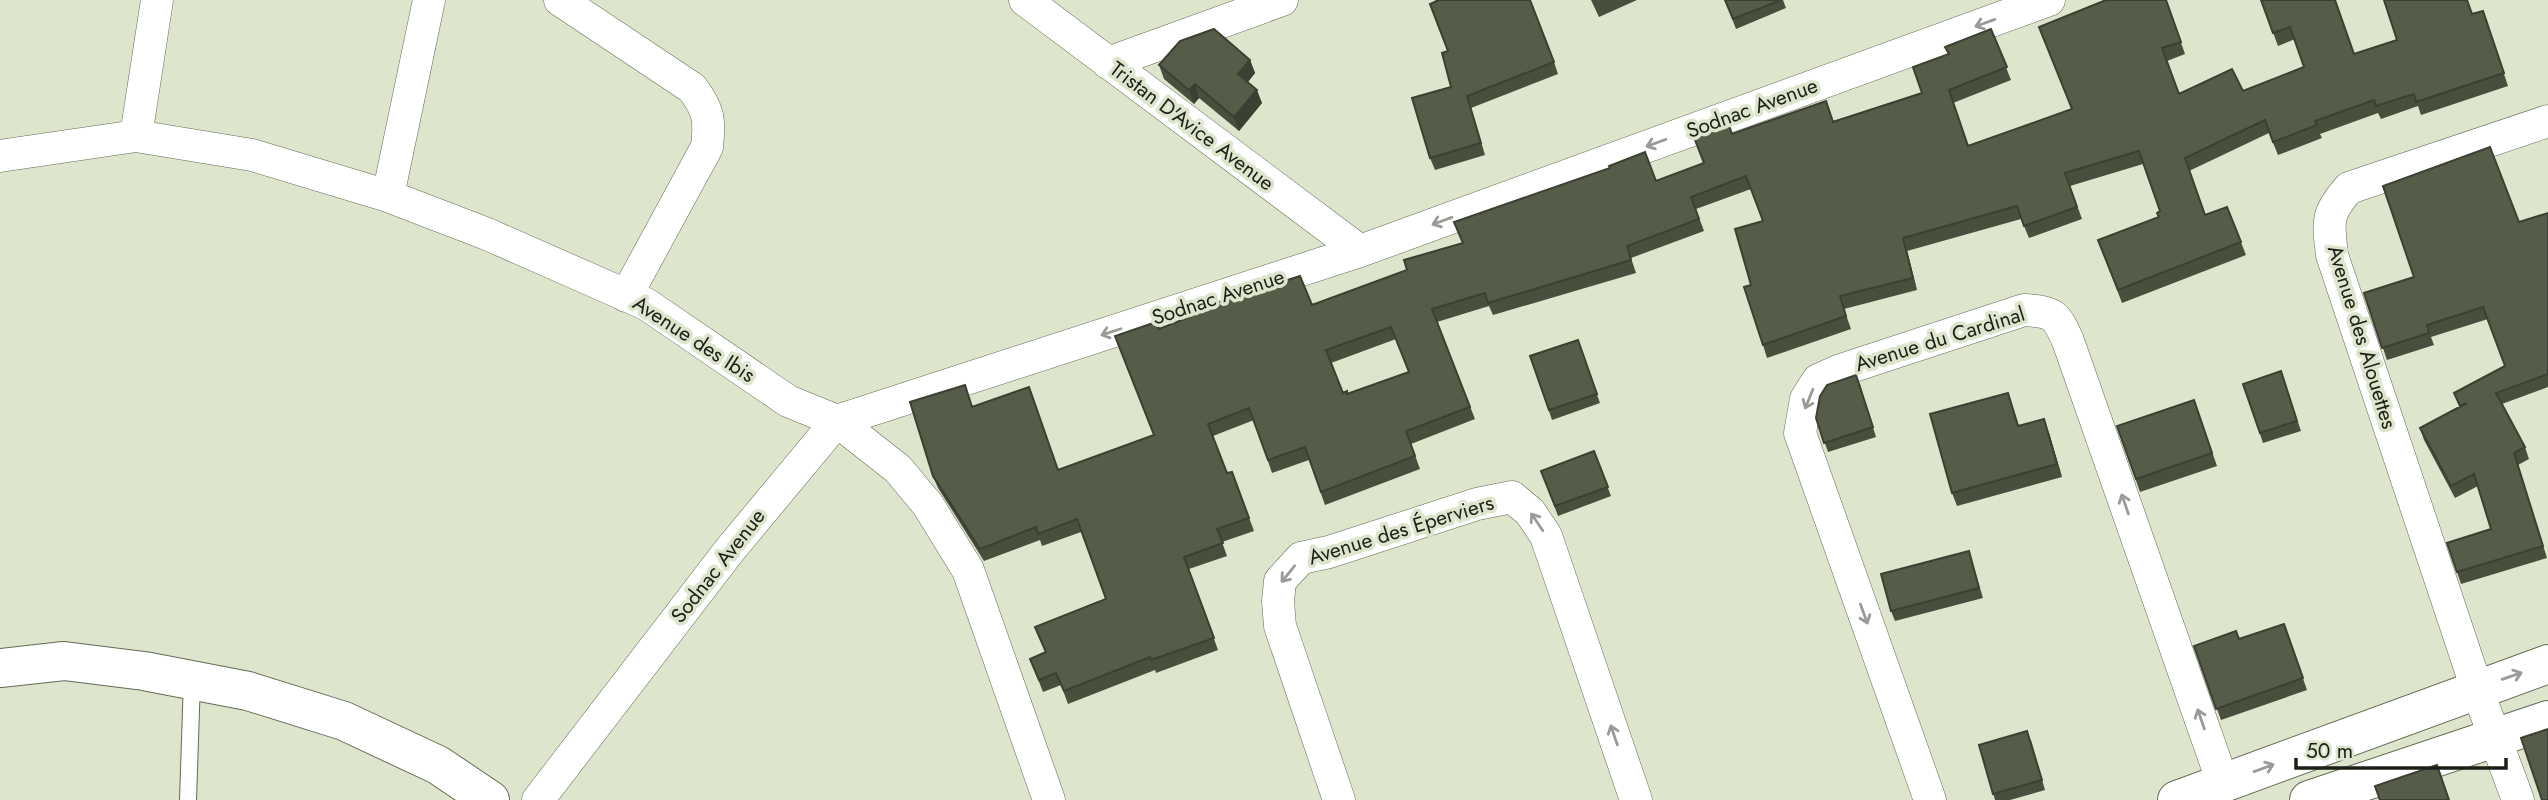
<svg xmlns="http://www.w3.org/2000/svg" width="2548" height="800" font-family="Jost,sans-serif">
<style>
.lines{fill:none;stroke-linecap:round;stroke-linejoin:round}
.lane-casing{stroke:#646b55;stroke-width:18}
.street-casing{stroke:#646b55;stroke-width:33}
.secondary-casing{stroke:#646b55;stroke-width:40}
.lane{stroke:#fff;stroke-width:16}
.street{stroke:#fff;stroke-width:32}
.secondary{stroke:#fff;stroke-width:38}
.wall{fill:#494f3d;fill-rule:evenodd}
.shaded-wall{fill:#3c4032}
.building{fill:#555c47;stroke:#3c4032;stroke-width:2;fill-rule:evenodd}
.oneway{stroke:#999b97}
.labels{text-anchor:middle;stroke-width:7;stroke-linejoin:round;paint-order:stroke}
.street-label{font-size:21px;fill:#1d2017;stroke:#dde5cc}
</style>
<rect width="100%" height="100%" fill="#dde5cc"/>
<g class="lines">
<defs>
<path id="lane" d="M188,800L192,680"/>
<path id="street" d="M560,0L692,88C709,110 710,120 707,147L626,296
M1025,0L1360,251
M1108,63L1282,0
M136,136L157,0
M0,156L136,136L252,155L388,196L487,234L646,304L788,401L837,421L898,469L928,505L968,570L1049,800
M388,196L429,0
M538,800L729,551L837,421L1360,251L2049,0
M1339,800L1280,626L1278,601L1280,581L1301,558L1329,552L1477,504L1512,497L1530,512L1546,536L1636,800
M1930,800L1800,433L1806,399L1818,380L1838,371L2024,310C2054,312 2056,314 2068,341L2223,783
M2518,800L2477,689L2332,255C2328,221 2326,214 2349,188L2548,121"/>
<path id="secondary" d="M0,668L64,661L144,671L248,691L344,721L438,765L490,800
M2177,800L2548,664
M2309,800L2548,720"/>
</defs>
<use href="#lane" class="lane-casing"/>
<use href="#street" class="street-casing"/>
<use href="#secondary" class="secondary-casing"/>
<use href="#lane" class="lane"/>
<use href="#street" class="street"/>
<use href="#secondary" class="secondary"/>
</g>
<path class="wall" d="M1591,0H1637L1599,17Z
M1725,0H1783L1786,8L1736,29Z
M2166,0L2185,54L2167,61L2179,94L2243,91L2304,67L2295,39L2278,46L2261,0L2354,54L2483,11L2508,86L2421,115L2418,106L2381,119L2378,113L2320,134L2322,138L2278,155L2269,133L2189,171L2205,215L2227,207L2246,255L2122,303L2098,240L2159,217L2160,211L2143,164L2070,186L2082,219L2029,238L2021,219L1907,251L1917,290L1844,309L1851,329L1767,358L1763,345L1751,285L1763,221L1751,189L1696,209L1704,231L1631,258L1636,273L1493,315L1489,306L1437,322L1475,419L1411,444L1420,469L1325,505L1309,460L1272,473L1254,420L1213,436L1227,473L1232,472L1254,531L1222,542L1227,556L1189,569L1218,650L1156,673L1155,670L1068,704L1061,685L1043,692L1030,659L1045,653L1106,599L1081,532L1042,546L1040,540L984,561L938,488L933,476L973,407L1059,470L1154,435L1159,329L1312,305L1407,270L1462,243L1656,181L1704,163L1732,134L1833,121L1922,93L1948,55L1991,29L2011,80L1953,103L1968,146L2072,109ZM1396,339L1409,372L1347,394L1343,393L1331,363Z
M1448,51L1554,62L1558,74L1471,108L1485,155L1435,170L1430,158L1451,87Z
M1250,60L1255,73L1248,82L1262,103L1239,131L1199,98L1194,104L1164,79L1159,65Z
M2548,213V387L2502,404L2525,447L2529,459L2518,465L2547,558L2461,584L2447,543L2491,529L2478,486L2455,498L2424,440L2420,428L2460,407L2454,393L2505,366L2488,319L2431,337L2434,345L2387,360L2364,293L2414,277L2519,222Z
M1578,340L1600,403L1552,420L1530,356Z
M2281,371L2301,431L2263,443L2243,384Z
M1860,384L1876,437L1828,452L1816,418Z
M2008,393L2019,426L2049,433L2062,477L1957,506L1952,493Z
M2194,400L2217,466L2140,492L2117,426Z
M1594,451L1611,496L1558,516L1541,471Z
M1969,551L1983,598L1895,621L1891,611Z
M2284,624L2307,690L2221,720L2194,646L2239,639Z
M2031,740L2045,790L2010,800H1995L1979,745Z"/>
<path class="shaded-wall" d="M1250,60L1255,73L1243,88L1238,74Z
M1195,84L1199,98L1194,104L1189,90Z
M1257,90L1262,103L1239,131L1234,117Z
M1903,238L1907,251L1917,290L1913,278Z
M2044,419L2049,433L2062,477L2057,464Z"/>
<path class="building" d="M1436,0H1530L1554,62L1467,96L1481,143L1430,158L1412,98L1451,87L1442,53L1448,51L1430,4L1437,1Z
M1725,0H1781L1733,19Z
M2106,0H2166L2181,42L2162,48L2179,94L2232,69L2243,91L2304,67L2290,27L2273,33L2261,0H2335L2354,54L2397,40L2384,0H2467L2472,14L2483,11L2504,73L2416,102L2414,94L2376,106L2374,100L2315,121L2317,125L2273,142L2265,120L2185,158L2205,215L2227,207L2241,242L2118,290L2098,240L2159,217L2157,213L2160,211L2139,151L2065,173L2077,207L2024,226L2017,206L1903,238L1913,278L1840,296L1846,316L1763,345L1744,287L1751,285L1735,229L1763,221L1746,176L1691,197L1699,219L1627,246L1631,260L1488,303L1485,293L1432,309L1470,407L1406,431L1415,456L1321,492L1305,447L1268,460L1249,408L1208,424L1227,473L1232,472L1249,518L1217,529L1223,543L1184,557L1214,638L1151,660L1150,657L1064,691L1056,673L1039,680L1030,659L1046,652L1035,627L1106,599L1077,519L1038,534L1036,527L980,549L933,476L910,402L965,385L972,407L1029,387L1058,470L1154,435L1115,336L1156,322L1159,329L1202,312L1200,308L1300,276L1312,305L1407,270L1404,260L1463,243L1454,222L1610,168L1609,166L1645,152L1656,181L1704,163L1693,135L1728,122L1732,134L1826,101L1833,122L1922,93L1913,67L1949,54L1945,47L1991,29L2007,67L1949,90L1968,146L2072,109L2039,27ZM1391,327L1409,372L1347,394V391L1343,393L1326,350Z
M1214,29L1250,60L1238,74L1257,90L1234,117L1195,84L1189,90L1159,65L1180,41Z
M2490,147L2519,222L2548,213V374L2496,393L2525,447L2514,453L2543,546L2457,572L2447,543L2491,529L2474,474L2451,486L2420,428L2467,403L2460,406L2454,393L2505,366L2483,307L2427,325L2429,333L2382,348L2364,293L2414,277L2383,186Z
M1578,340L1597,394L1549,410L1530,356Z
M2281,371L2297,421L2260,433L2243,384Z
M1856,375L1873,427L1824,443L1816,418L1820,396L1827,385Z
M2008,393L2018,426L2044,419L2057,464L1952,493L1930,414Z
M2194,400L2212,453L2136,479L2117,426Z
M1594,451L1608,487L1555,506L1541,471Z
M1969,551L1979,588L1891,611L1881,574Z
M2284,624L2303,678L2216,709L2194,646L2236,631L2239,639Z
M2548,729V800H2542L2521,738Z
M2027,731L2042,780L1993,794L1979,745Z
M2437,765L2449,800H2380L2375,786Z"/>
<defs><path id="oneway-shaft" d="M-6 0H5M1.5-3L5.5 0L1.5 3" fill="none" stroke-width="1.6" stroke-linecap="round" stroke-linejoin="round" transform="scale(1.75)"/></defs>
<g class="oneway">
<use href="#oneway-shaft" transform="translate(1985 23) rotate(160)"/>
<use href="#oneway-shaft" transform="translate(1656 143) rotate(160)"/>
<use href="#oneway-shaft" transform="translate(1442 221) rotate(160)"/>
<use href="#oneway-shaft" transform="translate(1111 332) rotate(162)"/>
<use href="#oneway-shaft" transform="translate(1809 399) rotate(112)"/>
<use href="#oneway-shaft" transform="translate(2125 504) rotate(-109)"/>
<use href="#oneway-shaft" transform="translate(1537 522) rotate(-124)"/>
<use href="#oneway-shaft" transform="translate(1288 574) rotate(129)"/>
<use href="#oneway-shaft" transform="translate(1864 614) rotate(70)"/>
<use href="#oneway-shaft" transform="translate(2512 676) rotate(-19)"/>
<use href="#oneway-shaft" transform="translate(2201 719) rotate(-109)"/>
<use href="#oneway-shaft" transform="translate(1614 735) rotate(-109)"/>
<use href="#oneway-shaft" transform="translate(2264 768) rotate(-20)"/>
</g>
<g class="labels">
<g class="street-label">
<text transform="translate(1752 108) rotate(-20)" y="7">Sodnac Avenue</text>
<text transform="translate(1192 126) rotate(37)" y="7">Tristan D'Avice Avenue</text>
<text transform="translate(1218 297) rotate(-18)" y="7">Sodnac Avenue</text>
<text transform="translate(2362 337) rotate(73)" y="7">Avenue des Alouettes</text>
<text transform="translate(694 339) rotate(33)" y="7">Avenue des Ibis</text>
<text transform="translate(1940 339) rotate(-17)" y="7">Avenue du Cardinal</text>
<text transform="translate(1401 530) rotate(-17)" y="7">Avenue des Éperviers</text>
<text transform="translate(718 566) rotate(-52)" y="7">Sodnac Avenue</text>
</g>
</g>
<path d="M2296 758v10h210v-10" fill="none" stroke="#1d2017" stroke-width="3.5"/>
<text x="2306" y="758" font-size="21" fill="#1d2017" stroke="#dde5cc" stroke-width="5" paint-order="stroke">50 m</text>
</svg>
